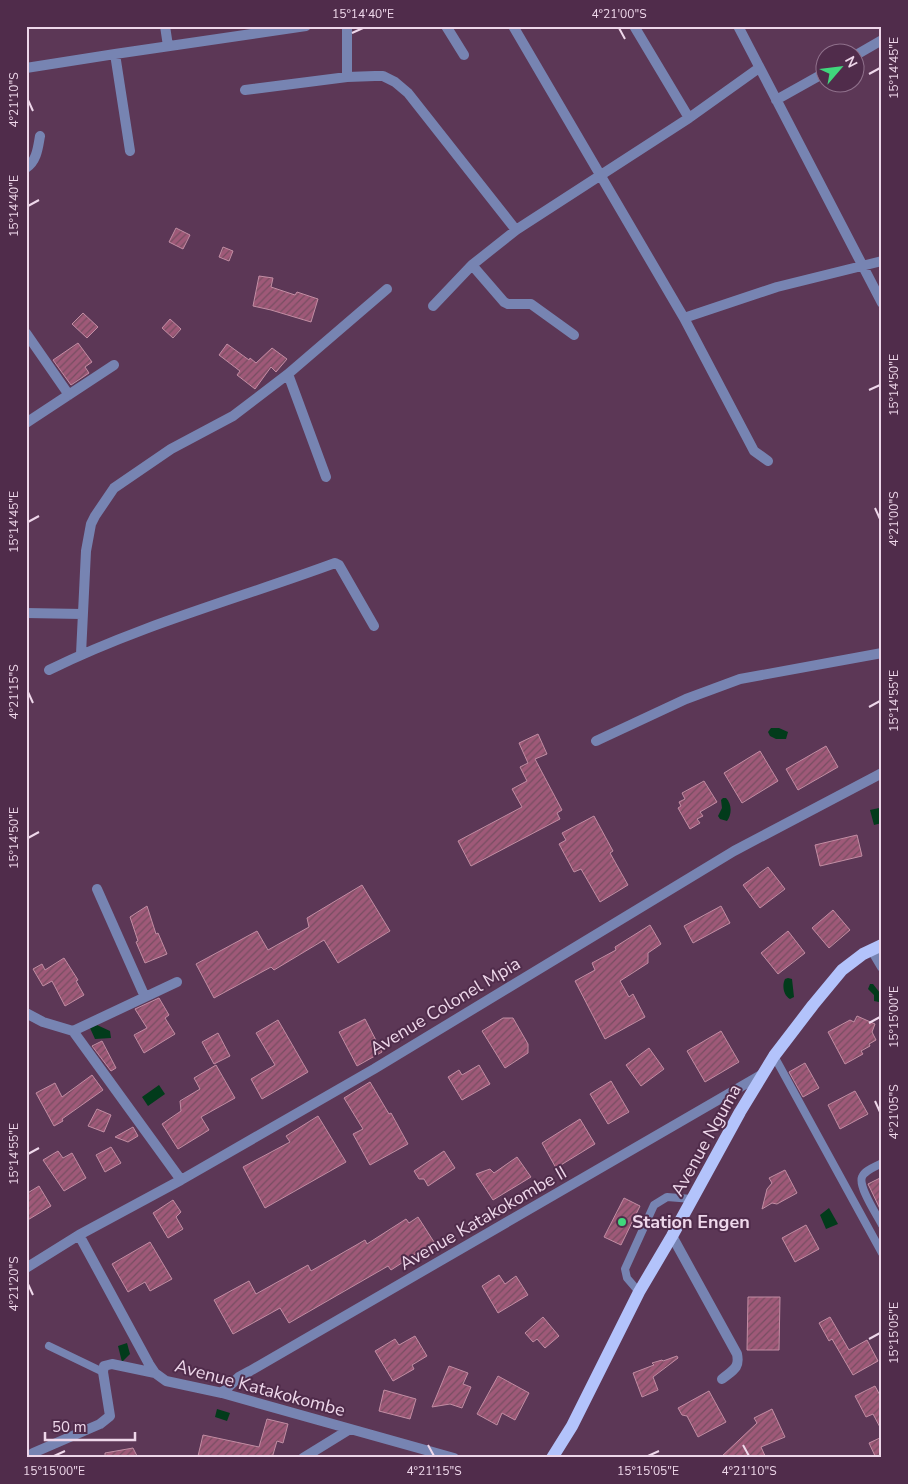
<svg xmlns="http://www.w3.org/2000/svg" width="908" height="1484" font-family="'Nunito Sans',sans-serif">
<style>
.water{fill:#023b1b}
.building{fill:url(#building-hatch);stroke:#c18da3}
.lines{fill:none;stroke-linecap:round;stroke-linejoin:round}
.service{stroke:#7784b2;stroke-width:8}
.minor{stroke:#7784b2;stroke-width:10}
.primary{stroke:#b3c3fb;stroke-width:12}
.ticks{fill:none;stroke:#eed7ea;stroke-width:2}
.poi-dot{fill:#40d77c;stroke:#502c4b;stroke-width:2}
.labels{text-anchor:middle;stroke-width:4;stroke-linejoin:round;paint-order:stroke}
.street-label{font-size:18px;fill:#eed7ea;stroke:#502c4b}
.poi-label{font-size:18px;font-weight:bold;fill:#eed7ea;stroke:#502c4b;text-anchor:start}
.neatline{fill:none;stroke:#eed7ea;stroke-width:2}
.ticks-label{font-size:12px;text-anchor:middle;fill:#eed7ea}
</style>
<defs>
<pattern id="building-hatch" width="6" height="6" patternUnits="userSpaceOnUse" patternTransform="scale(1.25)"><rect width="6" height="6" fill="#9f5978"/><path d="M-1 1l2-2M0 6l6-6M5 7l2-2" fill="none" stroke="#774e62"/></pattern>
</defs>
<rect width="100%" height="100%" fill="#5c3756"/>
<path class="water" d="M771,728H779L788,732L786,739H776L770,736L768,732Z
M723,798H726C732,804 732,814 727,821L720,819L718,816L722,808L721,800Z
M879,808L882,823L874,825L870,810Z
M788,978L792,979L794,997L790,999C783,995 782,985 785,979Z
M870,984H873L880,993L879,1002L874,1001V995L868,989Z
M97,1025L110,1031L111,1038L95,1039L90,1028Z
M159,1085L165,1094L148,1106L142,1097Z
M829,1208L838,1224L826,1229L820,1215Z
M127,1343L130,1354L122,1362L118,1346Z
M217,1409L230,1413L227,1421L215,1417Z"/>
<path class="building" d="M176,228L190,235L183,249L169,242Z
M223,247L233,251L229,261L219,257Z
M259,276L273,278L271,287L295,295L297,292L318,299L311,322L271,310L253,306Z
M83,313L98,327L87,338L72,324Z
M170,319L181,329L173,338L162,328Z
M78,343L92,362L85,367L89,373L71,385L53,360Z
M227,344L249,360L250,358L256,363L272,348L287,359L276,372L271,367L255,389L237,375L240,371L219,355Z
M538,734L547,754L535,759L562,810L557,813L560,819L471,866L458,841L522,807L512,789L527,781L520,767L528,763L519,743Z
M826,746L838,767L798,790L786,769Z
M760,751L778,781L742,803L724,773Z
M704,781L717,802L700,812L703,816L697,819L700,823L690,829L678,808L681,806L679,802L685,799L682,793Z
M594,816L613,851L610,853L628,885L600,902L581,869L574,872L559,844L566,840L562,833Z
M857,835L862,856L820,866L815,845Z
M768,867L785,889L760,908L743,885Z
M362,885L390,931L338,963L324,940L274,970L271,967L214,998L196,964L257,931L268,950L309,927L307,918Z
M147,906L156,934L158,933L167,954L145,963L136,942L138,941L130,917Z
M721,906L730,923L693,943L684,926Z
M833,910L850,930L829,948L812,928Z
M650,925L661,944L648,953V963L620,981L629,997L633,994L645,1017L605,1039L575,981L595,970L592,963L616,950L615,947Z
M788,931L805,953L778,974L761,953Z
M64,958L78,980L76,981L84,995L65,1006L52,981L43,986L33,969L42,964L45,970Z
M159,998L169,1015L165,1018L175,1034L144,1053L134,1035L147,1028L135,1009Z
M857,1016L875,1024L872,1032L876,1040L869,1044L870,1046L861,1051L863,1054L845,1064L828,1032L850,1020L854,1022Z
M503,1018H513L528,1044V1053L505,1068L482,1031Z
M365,1019L382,1052L357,1066L339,1032Z
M278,1020L308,1072L262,1099L251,1079L275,1065L256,1033Z
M721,1031L739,1062L705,1082L687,1051Z
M218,1033L230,1056L214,1064L202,1042Z
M102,1041L116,1068L111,1071L92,1046Z
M649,1048L664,1069L641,1086L626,1065Z
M805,1063L819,1088L803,1097L789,1072Z
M216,1065L235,1098L201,1117L209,1130L178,1149L162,1124L181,1111L180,1101L200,1089L194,1078Z
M479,1065L490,1084L462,1100L448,1077L459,1070L462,1075Z
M92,1075L103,1090L62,1119L63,1121L54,1126L36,1093L55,1083L62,1097Z
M611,1081L629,1112L608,1124L590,1094Z
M370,1082L389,1114L391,1113L408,1144L370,1165L353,1134L363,1129L344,1098Z
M855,1091L868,1114L840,1129L828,1105Z
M97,1109L111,1115L104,1132L88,1126Z
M318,1116L346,1162L265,1208L243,1167L290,1142L286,1136Z
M580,1119L595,1144L556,1168L542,1143Z
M133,1127L138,1136L128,1142L115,1137Z
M111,1147L121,1163L105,1172L96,1155Z
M58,1151L63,1158L72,1153L86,1178L64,1191L43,1160Z
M444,1151L455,1168L428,1186L424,1179H419L414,1171Z
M517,1157L531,1177L493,1200L476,1174L490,1169L494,1173Z
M785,1170L797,1193L777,1204L772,1203L762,1209L767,1189L772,1183L769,1178Z
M882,1177V1213L868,1184Z
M39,1186L51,1206L26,1221V1194Z
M624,1198L640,1206L621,1245L604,1237Z
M173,1200L181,1212L176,1217L183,1229L168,1238L153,1213Z
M418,1217L434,1242L391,1270L388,1266L289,1323L280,1308L233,1334L214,1300L249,1281L256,1294L308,1265L311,1271L365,1240L367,1244L406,1219L409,1223Z
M806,1225L819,1249L795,1262L782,1238Z
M150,1242L172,1279L150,1291L145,1282L128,1292L112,1264Z
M499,1275L505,1284L516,1276L528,1295L498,1313L482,1286Z
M748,1297H780L779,1350H747Z
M543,1317L559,1336L545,1348L537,1339L533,1342L525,1333Z
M830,1317L849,1350L867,1340L878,1361L853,1375L832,1339L829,1341L819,1323Z
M415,1336L427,1356L412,1365L414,1369L393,1381L375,1351L395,1339L399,1345Z
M677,1356L678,1358L653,1377L658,1390L642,1397L633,1373L654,1365L652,1363L662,1360L663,1361Z
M449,1366L468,1373L463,1384L471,1387L462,1408L450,1404L432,1407Z
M498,1376L529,1393L515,1420L502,1413L497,1425L477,1414Z
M875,1386L882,1399V1431L873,1414L866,1417L855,1396Z
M384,1390L416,1399L410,1419L379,1411Z
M709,1391L726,1422L698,1437L687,1416L682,1415L678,1408Z
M772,1409L785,1437L761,1447L766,1458H720L757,1423L754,1418Z
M267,1419L288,1424L283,1443L277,1441L272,1458H207L198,1456L203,1435L259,1447Z
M882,1437V1458H876L869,1443Z
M133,1448L138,1458H105V1453Z"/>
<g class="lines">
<path class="service" d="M774,1056L882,1253
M882,1163C875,1167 865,1170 862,1177C858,1187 877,1215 882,1225
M639,1292L627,1278L625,1269L654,1205L667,1197L692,1199
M49,1346L103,1372"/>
<path class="minor" d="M165,26L168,46
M347,26V77
M446,26L464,55
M513,26L684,318L754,451L768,461
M634,26L689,118
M738,26L882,303
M115,54L130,151
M856,55L882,40
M26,68L115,54L306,26
M245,90L347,77L375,76H383L395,82L408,93L516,230
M776,100L826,72
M26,168C37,161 38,147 40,136
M472,265L504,302L508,304H531L574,335
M433,306L472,265L516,230L689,118L759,68
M684,318L777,287L882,261
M26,333L69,395
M288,374L326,477
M26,423L114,365
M26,613L82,614
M81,654L86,551L91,524L95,516L114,488L171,449L233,416L288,374L387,289
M49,670C140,625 240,598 335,563L339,565L374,626
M596,741L686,699L740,679L882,653
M97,889L145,997
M872,950L882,967
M26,1013L43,1022L73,1031L177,982
M73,1031L181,1180
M79,1235L149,1364L155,1373L166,1381L222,1393L454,1458
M672,1236L737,1354C740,1368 733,1370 722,1379
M26,1268L79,1235L181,1180L374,1069L734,851L882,773
M222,1393L239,1377L250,1371L761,1075
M33,1453L100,1424L110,1416L103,1372L104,1366L112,1364L155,1373
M303,1458L350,1429"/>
<path class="primary" d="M552,1458L572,1426L639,1292L672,1236L740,1112L774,1056L813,1005L842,970L863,954L882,945"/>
</g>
<path class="ticks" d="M619,28L625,39M352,33L363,28M869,74L880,68M28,100L33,111M28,206L39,200M869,390L880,385M875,508L880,519M28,522L39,516M28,692L33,703M869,707L880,701M28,838L39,832M869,1023L880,1017M875,1101L880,1112M28,1154L39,1148M28,1284L33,1295M869,1339L880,1333M428,1445L434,1456M743,1445L749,1456M54,1456L65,1451M648,1456L659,1451"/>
<circle class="poi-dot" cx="622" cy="1222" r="5"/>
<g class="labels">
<g class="street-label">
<text transform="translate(445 1006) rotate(-31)" y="6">Avenue Colonel Mpia</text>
<text transform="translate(706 1140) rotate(-61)" y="6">Avenue Nguma</text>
<text transform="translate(483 1218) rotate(-30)" y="6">Avenue Katakokombe II</text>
<text transform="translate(260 1388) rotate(15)" y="6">Avenue Katakokombe</text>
</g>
<g class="poi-label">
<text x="632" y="1228">Station Engen</text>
</g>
</g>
<rect width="908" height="1484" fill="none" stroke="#502c4b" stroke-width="55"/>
<g transform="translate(840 68) rotate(62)"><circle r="24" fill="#502c4b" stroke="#8f708b"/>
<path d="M0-4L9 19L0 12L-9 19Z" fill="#40d77c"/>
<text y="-8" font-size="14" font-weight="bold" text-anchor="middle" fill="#eed7ea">N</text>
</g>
<path d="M45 1432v8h90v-8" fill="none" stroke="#eed7ea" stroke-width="2.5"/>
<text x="52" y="1432" font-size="15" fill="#eed7ea" stroke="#502c4b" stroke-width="4" paint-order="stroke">50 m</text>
<rect x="28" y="28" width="852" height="1428" class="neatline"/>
<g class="ticks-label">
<text x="363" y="18">15°14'40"E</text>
<text x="619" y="18">4°21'00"S</text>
<text transform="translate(894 68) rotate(-90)" y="4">15°14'45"E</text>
<text transform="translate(14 100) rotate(-90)" y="4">4°21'10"S</text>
<text transform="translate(14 206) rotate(-90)" y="4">15°14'40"E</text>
<text transform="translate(894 385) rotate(-90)" y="4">15°14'50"E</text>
<text transform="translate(894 519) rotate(-90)" y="4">4°21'00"S</text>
<text transform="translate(14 522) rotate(-90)" y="4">15°14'45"E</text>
<text transform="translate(14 692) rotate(-90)" y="4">4°21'15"S</text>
<text transform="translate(894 701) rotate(-90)" y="4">15°14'55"E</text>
<text transform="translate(14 838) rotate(-90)" y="4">15°14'50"E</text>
<text transform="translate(894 1017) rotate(-90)" y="4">15°15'00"E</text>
<text transform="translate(894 1112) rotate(-90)" y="4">4°21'05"S</text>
<text transform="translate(14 1154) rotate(-90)" y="4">15°14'55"E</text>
<text transform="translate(14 1284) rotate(-90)" y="4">4°21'20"S</text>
<text transform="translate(894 1333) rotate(-90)" y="4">15°15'05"E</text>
<text x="54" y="1475">15°15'00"E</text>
<text x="434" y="1475">4°21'15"S</text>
<text x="648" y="1475">15°15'05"E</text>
<text x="749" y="1475">4°21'10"S</text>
</g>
</svg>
